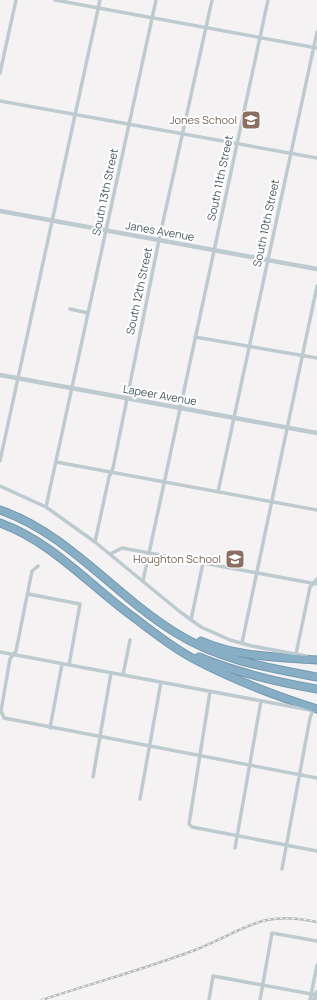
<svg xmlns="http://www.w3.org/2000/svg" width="317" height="1000" font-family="Manrope,sans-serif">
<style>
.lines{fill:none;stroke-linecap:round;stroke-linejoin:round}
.motorway-casing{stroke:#7299b0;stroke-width:9}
.minor{stroke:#bdcad0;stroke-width:3.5}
.tertiary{stroke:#bdcad0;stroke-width:4.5}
.motorway{stroke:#87aec4;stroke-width:7}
.rail-casing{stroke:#b4b9bd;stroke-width:2.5}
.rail{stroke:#fff;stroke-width:1;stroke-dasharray:3;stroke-linecap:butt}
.labels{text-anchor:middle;stroke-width:4;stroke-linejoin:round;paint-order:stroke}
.education-label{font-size:11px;fill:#785e54;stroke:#fff;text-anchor:end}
.street-label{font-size:11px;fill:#485a62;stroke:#fff}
</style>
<rect width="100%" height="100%" fill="#f5f2f3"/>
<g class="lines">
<defs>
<path id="motorway" d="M0,510C69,534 115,596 176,633C219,660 268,668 317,677
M0,523C53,542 91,587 136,619C154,633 176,650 196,660C234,680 276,696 317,709
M201,641C237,657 278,657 317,660
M199,657C238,673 276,682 317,689"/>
</defs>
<use href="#motorway" class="motorway-casing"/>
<path class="minor" d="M55,0L317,48
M0,73L16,0
M0,101L317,158
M70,309L88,313
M195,337L317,358
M0,461L100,0
M56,462L317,510
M0,486L46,507L95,542L179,611L201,627L230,640L252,646L306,656
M218,492L317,32
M46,507L156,0
M95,542L109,477L113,468L159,240L212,0
M110,554L122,548L317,584
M38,566L32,571L16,651L10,659L1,711L4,718L317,778
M143,581L268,0
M28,594L80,604L69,665
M191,620L203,563
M242,643L317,286
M0,652L310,710
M296,654L310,587L317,579
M123,675L130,640
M210,692L189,824L192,827L317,851
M50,728L62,664
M93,777L111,673
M140,799L161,682
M235,848L261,701
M282,869L310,718L313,710
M209,1000L213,976L317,995
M260,1000L272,933L317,941
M310,1000L317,965"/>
<path class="tertiary" d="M0,211L317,269
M0,375L317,433
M314,1000L317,992"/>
<use href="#motorway" class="motorway"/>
<defs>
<path id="rail" d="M42,1000C93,983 145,969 195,950C244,931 260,909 317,922"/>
</defs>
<use href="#rail" class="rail-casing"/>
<use href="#rail" class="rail"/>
</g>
<defs>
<symbol id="school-square" viewBox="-11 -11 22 22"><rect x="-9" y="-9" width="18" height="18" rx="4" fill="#8d6e63" stroke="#fff"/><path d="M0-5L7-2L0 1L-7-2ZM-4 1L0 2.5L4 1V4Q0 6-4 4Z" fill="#fff"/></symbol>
</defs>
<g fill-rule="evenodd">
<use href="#school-square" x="240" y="109" width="22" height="22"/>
<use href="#school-square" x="224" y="548" width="22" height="22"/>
</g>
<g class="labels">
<g class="education-label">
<text x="237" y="124">Jones School</text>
<text x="221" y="563">Houghton School</text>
</g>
<g class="street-label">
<text transform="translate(220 178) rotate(-78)" y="4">South 11th Street</text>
<text transform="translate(105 192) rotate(-78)" y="4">South 13th Street</text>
<text transform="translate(266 223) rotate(-78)" y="4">South 10th Street</text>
<text transform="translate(160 231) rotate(10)" y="4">Janes Avenue</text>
<text transform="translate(139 291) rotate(-78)" y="4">South 12th Street</text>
<text transform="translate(160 395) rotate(10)" y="4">Lapeer Avenue</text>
</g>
</g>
</svg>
